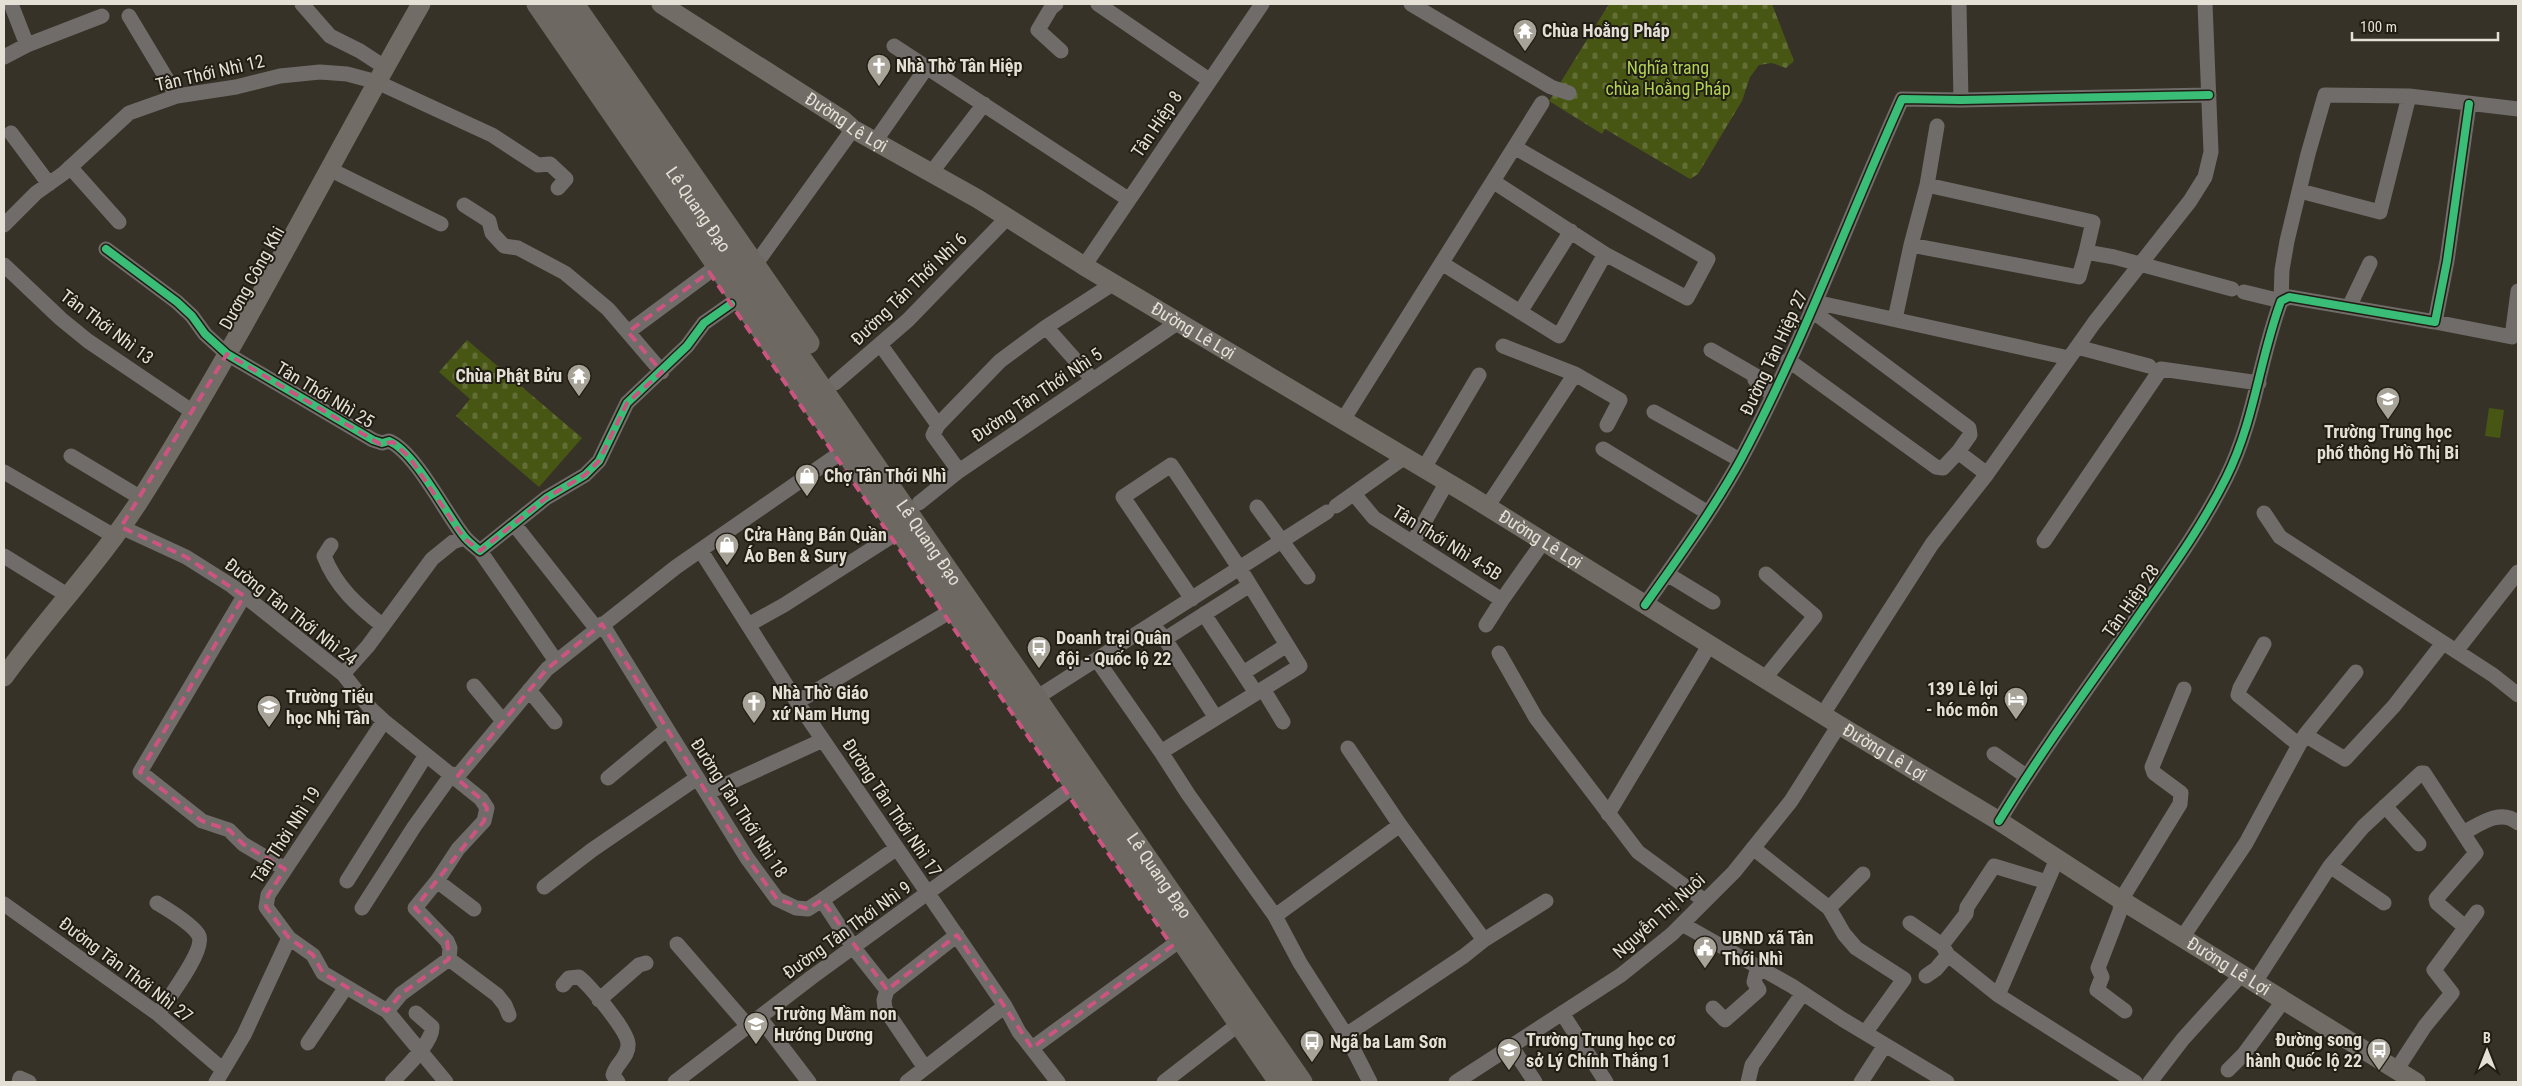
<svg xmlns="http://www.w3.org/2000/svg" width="2522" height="1086" font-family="'Roboto Condensed',sans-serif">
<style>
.cemetery{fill:url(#cemetery-stones)}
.pitch{fill:#485614}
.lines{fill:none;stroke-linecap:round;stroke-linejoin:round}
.minor{stroke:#706c69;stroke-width:15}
.major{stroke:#716c66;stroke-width:19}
.highway{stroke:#6d6862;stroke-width:21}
.cycleway-casing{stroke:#201d14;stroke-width:11}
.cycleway{stroke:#3abd76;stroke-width:8}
.marked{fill:none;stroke:#cc5480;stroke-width:4;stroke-dasharray:10 6;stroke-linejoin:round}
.labels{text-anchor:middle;stroke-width:4;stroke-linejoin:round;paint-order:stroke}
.poi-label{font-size:18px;font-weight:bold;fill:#e5e0d5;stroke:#201d14;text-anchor:start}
.park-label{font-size:18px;fill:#b1d252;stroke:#201d14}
.street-label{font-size:18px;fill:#e5e0d5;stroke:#201d14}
</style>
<defs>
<pattern id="cemetery-stones" width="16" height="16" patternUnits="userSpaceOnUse" patternTransform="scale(1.25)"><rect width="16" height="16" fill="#485614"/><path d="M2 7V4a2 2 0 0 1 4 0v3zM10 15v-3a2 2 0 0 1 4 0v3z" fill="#626e35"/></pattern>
</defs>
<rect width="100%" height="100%" fill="#363228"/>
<path class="cemetery" d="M1609,4H1772L1794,61L1786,68L1772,63L1759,65L1750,77L1742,101L1698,174L1690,179L1605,129L1602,134L1549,101Z
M467,340L582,438L539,487L456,416L470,399L439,372Z"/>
<path class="pitch" d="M2489,408L2504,410L2500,438L2485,436Z"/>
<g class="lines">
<path class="minor" d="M302,4L330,36L360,51L386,68
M1056,4L1051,8L1038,30L1061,51
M1098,4L1209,80
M1411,4L1551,87L1569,93
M1959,4L1961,100
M129,16L177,96
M27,45L102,16
M894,46L1128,199
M4,57L27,45L11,4
M11,133L49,184
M876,140L927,67
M70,167L119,222
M329,169L441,224
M931,173L984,104
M1494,182L1605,254
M1927,185L2093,222L2086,252
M2300,191L2380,212L2409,96
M464,205L489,221L492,233L504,246L518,248L565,273L608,309L662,372
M4,225L36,193L64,173L129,113L177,96L236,87L280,76L320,72L347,74L377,82L492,135L538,165L550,164L566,179L558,188
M1911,245L1927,185L1937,126
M106,249L177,302L192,316L205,334L227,354L373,440L382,443L389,441C415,452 445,512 463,535C467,541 474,546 480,551L546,498L585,475L599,461L627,403L687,346L704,323L731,304
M1443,264L1559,336L1605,254L1687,298L1708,259L1516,148
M4,265L61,319L88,341L193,412
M755,265L853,129
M1084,266L1262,4
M2244,292L2281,301L2282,270L2287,241L2308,154L2325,95L2409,96L2518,109
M1815,302L2069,358
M2349,307L2370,263
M1811,310L1969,428L1970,435L1958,452L1987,474
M1520,312L1571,231
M1895,319L1911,245L2079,277L2086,252L2114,257L2232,289
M2435,322L2512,337L2518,291
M1046,327L1093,380
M628,332L709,272
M880,344L938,425L1000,361L1046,327L1114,283
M1503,346L1575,374
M2077,347L2149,366
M1711,350L1756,376L1755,380L1772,395
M1788,360L1936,467L1943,468L1958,452
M835,383L908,320L1006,219
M1654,412L1740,460
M1343,420L1542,103
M938,425L933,435L959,471
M1603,449L1708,513
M71,456L141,498
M1424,468L1479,375
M4,472L114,536
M1354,494L1374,518L1502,600L1486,625
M919,503L959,471L1180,321
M1336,506L1405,457
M1257,507L1308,577
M1487,507L1575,374L1620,400L1607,425
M2264,513L2280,537L2493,675L2518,695
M514,524L596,628
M121,527L186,557L232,586L343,674L371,709L384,721L481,799L487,808L484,821L458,849L437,881L415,908L447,941L450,948L449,959L401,994L387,1011
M2044,541L2161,369L2259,383
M1413,542L1447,482
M331,545L324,556C336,587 358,606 383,626
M480,551L556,661
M701,551L797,702L1005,1006L1019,1032L1058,1082
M4,556L67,595
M1667,574L1713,602
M244,596L140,772L202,821L229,830L243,844L285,869
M1502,600L1543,542
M1645,605C1678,558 1713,510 1741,459C1803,343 1848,219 1902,99L1961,100L2209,95
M1204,614L1256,693
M602,624L747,858L777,899L796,908L808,909L822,900L853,947L887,990
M748,625L784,605L892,536
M1158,631L1165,639L1250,585
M1165,639L1216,718L1300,666L1240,569L1171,465L1123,497L1192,599
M2456,651L2518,572
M1499,653L1536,718L1638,852L1705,901
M1097,660L1161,752
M1243,673L1287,645
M343,674L368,646L432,559L453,542L464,538
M1765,678L1815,616L1766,574
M474,686L503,721
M1263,689L1283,722
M529,690L555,722
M1036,698L1327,512
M797,702L946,614
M1823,714L1932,544L1987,474L2094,323L2190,201L2205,177L2211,152L2205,4
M1216,718L1161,752L1188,794L1275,916L1300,963L1346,1035L1370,1082
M384,721L268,895L266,907L289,938L313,955L323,973L387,1011L446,1082
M2305,735L2356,672
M2299,745L2305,735L2345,759L2394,706L2443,643
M1348,748L1400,825
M1994,754L2026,776
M456,778L547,669L676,567L836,456
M608,778L666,730
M707,793L823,740
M2385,806L2419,844
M1608,814L1710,644
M1999,821C2045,745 2099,673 2150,599C2178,559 2204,522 2226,478C2255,420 2259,360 2281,301L2289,297L2435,322L2447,261L2469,104
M2463,833C2480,824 2501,808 2518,823
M1753,848L1829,908L1863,874
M2330,866L2384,903
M347,881L426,755
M437,881L474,909
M544,887L592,850L697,778
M822,900L897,848
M157,903C167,909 194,925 199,936C205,951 167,1000 158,1014
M4,904L158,1014L222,1069
M362,908L414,827L452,774
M1829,908L1844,934L1856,948L1904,979L1865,1033
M1275,916L1400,825L1484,940L1464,956L1346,1035
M1910,923L1942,945L1948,955L1998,995L2135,1082
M1682,924L1792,986L1842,1019L1947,1082
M2182,938L2246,843L2299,745L2238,695L2240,688L2264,644
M1484,940L1546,901
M677,944L748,1026
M1942,945L1966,914L1967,907L1994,866L2047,882
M449,959L497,995L505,1005L509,1015
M1926,976L1936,969L1948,955
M2255,982L2330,866L2363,827L2421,773H2424L2476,853L2436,899L2437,903L2465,927
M563,985L569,978L579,977C590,986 628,1031 628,1044C629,1057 616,1063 613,1075L618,1082
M887,990L884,1000L885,1009L925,1068
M887,990L957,935
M1998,995L2057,859
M599,1000L639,965L646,963
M1713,1008L1725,1020L1759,990L1754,982L1758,966
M2125,1011L2097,990L2102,977L2098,968L2120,911L2121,900L2180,804L2181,793L2154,773L2152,767L2184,689
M1562,1013L1606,1082
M760,1018L809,1082
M308,1043L346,987
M1511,1046L1535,1082
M1032,1048L1172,946
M2397,1069L2425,1026L2452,993L2434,970L2477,912
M2228,1070L2244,1054L2284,1000
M19,1082L20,1078L29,1082
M216,1082L244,1035L289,938
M392,1082C403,1070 433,1043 432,1027L416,1013
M675,1082L812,977L1066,792
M907,1082L1005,1006
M1164,1082L1231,1030
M1456,1082L1621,975L1672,934L1734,872L1791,801L1839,725
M1748,1082L1752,1065L1803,993
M1861,1082L1885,1045
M2150,1082L2183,1039L2241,975"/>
<g class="major">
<path id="s1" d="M661,4L843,120L853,129L978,199L1084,266L1467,494L1839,725L1999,821L2121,900L2416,1082"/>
<path d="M4,677C48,616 101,561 142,497C243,337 327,168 421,4"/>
</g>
<g class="highway">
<path d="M537,4L1279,1082"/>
<path id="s2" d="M556,4L1302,1082"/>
<path d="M574,4L809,343"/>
</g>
<defs>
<path id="cycleway" d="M106,249L177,302L192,316L205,334L227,354L373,440L382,443L389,441C415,452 445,512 463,535C467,541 474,546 480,551L546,498L585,475L599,461L627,403L687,346L704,323L731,304
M1645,605C1678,558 1713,510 1741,459C1803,343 1848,219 1902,99L1961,100L2209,95
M1999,821C2045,745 2099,673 2150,599C2178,559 2204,522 2226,478C2255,420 2259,360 2281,301L2289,297L2435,322L2447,261L2469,104"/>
</defs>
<use href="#cycleway" class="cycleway-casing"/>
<use href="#cycleway" class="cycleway"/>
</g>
<path class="marked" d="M709,272L1172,946L1032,1048L957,935L887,990L822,900L808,909L777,899L747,858L602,624L547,669L456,778L481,799L487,808L484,821L415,908L447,941L449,959L401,994L387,1011L323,973L313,955L289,938L266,907L268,895L285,869L243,844L229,830L202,821L140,772L244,596L186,557L121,527L227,354L380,444L393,442L410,458L464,538L480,551L546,498L585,475L599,461L627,403L662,372L628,332Z"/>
<defs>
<symbol id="temple-pin" viewBox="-11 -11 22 30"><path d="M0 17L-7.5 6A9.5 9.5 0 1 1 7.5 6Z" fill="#a8a398" stroke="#201d14"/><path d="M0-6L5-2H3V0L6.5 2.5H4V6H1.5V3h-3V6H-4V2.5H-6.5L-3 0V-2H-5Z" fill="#fff"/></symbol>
<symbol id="church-pin" viewBox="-11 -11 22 30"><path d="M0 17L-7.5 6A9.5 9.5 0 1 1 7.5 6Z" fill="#a8a398" stroke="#201d14"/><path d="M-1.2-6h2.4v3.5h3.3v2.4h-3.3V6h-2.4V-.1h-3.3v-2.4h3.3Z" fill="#fff"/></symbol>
<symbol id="school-pin" viewBox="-11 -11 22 30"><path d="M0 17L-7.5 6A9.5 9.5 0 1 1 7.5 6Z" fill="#a8a398" stroke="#201d14"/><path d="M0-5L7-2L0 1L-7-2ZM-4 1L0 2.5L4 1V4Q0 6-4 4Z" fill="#fff"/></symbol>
<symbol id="shop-pin" viewBox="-11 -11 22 30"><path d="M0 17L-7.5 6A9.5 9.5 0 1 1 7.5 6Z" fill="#a8a398" stroke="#201d14"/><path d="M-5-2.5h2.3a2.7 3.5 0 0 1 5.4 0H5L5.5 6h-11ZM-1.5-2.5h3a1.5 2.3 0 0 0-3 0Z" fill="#fff"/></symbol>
<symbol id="bus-pin" viewBox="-11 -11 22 30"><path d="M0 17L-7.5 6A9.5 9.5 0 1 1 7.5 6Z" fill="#a8a398" stroke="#201d14"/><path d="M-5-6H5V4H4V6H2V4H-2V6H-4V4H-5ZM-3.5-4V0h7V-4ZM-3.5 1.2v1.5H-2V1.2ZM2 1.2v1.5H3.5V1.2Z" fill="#fff"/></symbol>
<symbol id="hotel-pin" viewBox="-11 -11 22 30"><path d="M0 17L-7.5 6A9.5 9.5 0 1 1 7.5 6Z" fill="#a8a398" stroke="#201d14"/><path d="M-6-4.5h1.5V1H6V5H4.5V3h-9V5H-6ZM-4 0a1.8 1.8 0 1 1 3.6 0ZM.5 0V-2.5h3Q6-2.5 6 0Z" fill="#fff"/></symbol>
<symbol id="civic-pin" viewBox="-11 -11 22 30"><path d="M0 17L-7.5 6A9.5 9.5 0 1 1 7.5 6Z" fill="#a8a398" stroke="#201d14"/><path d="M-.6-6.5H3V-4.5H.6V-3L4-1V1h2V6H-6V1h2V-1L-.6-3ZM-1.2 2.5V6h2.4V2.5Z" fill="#fff"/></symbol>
</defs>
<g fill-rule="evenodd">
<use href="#temple-pin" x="1511" y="17" width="28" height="38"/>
<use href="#church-pin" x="865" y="52" width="28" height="38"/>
<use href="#temple-pin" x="565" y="362" width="28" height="38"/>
<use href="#school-pin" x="2374" y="385" width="28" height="38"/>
<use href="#shop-pin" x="793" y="462" width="28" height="38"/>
<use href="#shop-pin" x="713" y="531" width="28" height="38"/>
<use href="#bus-pin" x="1025" y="634" width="28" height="38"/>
<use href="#hotel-pin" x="2002" y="685" width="28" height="38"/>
<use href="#church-pin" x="740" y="689" width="28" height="38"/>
<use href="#school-pin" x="255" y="693" width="28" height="38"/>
<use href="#civic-pin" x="1691" y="934" width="28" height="38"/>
<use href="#school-pin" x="742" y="1010" width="28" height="38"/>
<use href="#bus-pin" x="1298" y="1028" width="28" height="38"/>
<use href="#school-pin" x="1495" y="1036" width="28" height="38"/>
<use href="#bus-pin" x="2365" y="1036" width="28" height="38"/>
</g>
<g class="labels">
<g class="poi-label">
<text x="1542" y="37">Chùa Hoằng Pháp</text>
<text x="896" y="72">Nhà Thờ Tân Hiệp</text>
<text x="562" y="382" text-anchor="end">Chùa Phật Bửu</text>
<text x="2388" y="438" text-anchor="middle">Trường Trung học<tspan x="2388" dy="21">phổ thông Hồ Thị Bi</tspan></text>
<text x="824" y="482">Chợ Tân Thới Nhì</text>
<text x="744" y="541">Cửa Hàng Bán Quần<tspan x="744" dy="21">Áo Ben &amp; Sury</tspan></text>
<text x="1056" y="644">Doanh trại Quân<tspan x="1056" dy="21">đội - Quốc lộ 22</tspan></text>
<text x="1998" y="695" text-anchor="end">139 Lê lợi<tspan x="1998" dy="21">- hóc môn</tspan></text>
<text x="772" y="699">Nhà Thờ Giáo<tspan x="772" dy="21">xứ Nam Hưng</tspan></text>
<text x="286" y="703">Trường Tiểu<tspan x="286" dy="21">học Nhị Tân</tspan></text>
<text x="1722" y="944">UBND xã Tân<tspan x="1722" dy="21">Thới Nhì</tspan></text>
<text x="774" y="1020">Trường Mầm non<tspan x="774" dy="21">Hướng Dương</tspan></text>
<text x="1526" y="1046">Trường Trung học cơ<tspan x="1526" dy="21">sở Lý Chính Thắng 1</tspan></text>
<text x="2362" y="1046" text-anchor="end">Đường song<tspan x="2362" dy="21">hành Quốc lộ 22</tspan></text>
<text x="1330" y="1048">Ngã ba Lam Sơn</text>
</g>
<g class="park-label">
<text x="1668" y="74">Nghĩa trang<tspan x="1668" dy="21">chùa Hoằng Pháp</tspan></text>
</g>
<g class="street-label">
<text transform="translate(210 73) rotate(-13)" y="6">Tân Thới Nhì 12</text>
<text dy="6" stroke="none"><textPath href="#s1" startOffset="220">Đường Lê Lợi</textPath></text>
<text transform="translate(1157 124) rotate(-56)" y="6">Tân Hiệp 8</text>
<text dy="6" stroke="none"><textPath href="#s2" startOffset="250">Lê Quang Đạo</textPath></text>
<text transform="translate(252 278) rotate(-61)" y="6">Dương Công Khi</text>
<text transform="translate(909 289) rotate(-44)" y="6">Đường Tản Thới Nhì 6</text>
<text transform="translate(107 327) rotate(37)" y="6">Tân Thới Nhì 13</text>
<text dy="6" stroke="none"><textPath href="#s1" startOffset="625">Đường Lê Lợi</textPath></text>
<text transform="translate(1774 353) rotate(-65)" y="6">Đường Tân Hiệp 27</text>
<text transform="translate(325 395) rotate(31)" y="6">Tân Thới Nhì 25</text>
<text transform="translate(1037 395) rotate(-34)" y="6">Đường Tân Thới Nhì 5</text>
<text dy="6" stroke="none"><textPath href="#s1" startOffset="1030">Đường Lê Lợi</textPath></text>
<text dy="6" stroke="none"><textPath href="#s2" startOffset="655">Lê Quang Đạo</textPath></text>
<text transform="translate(1447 543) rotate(32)" y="6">Tân Thới Nhì 4-5B</text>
<text transform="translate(2131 601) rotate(-55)" y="6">Tân Hiệp 28</text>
<text transform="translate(291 612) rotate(38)" y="6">Đường Tân Thới Nhì 24</text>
<text dy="6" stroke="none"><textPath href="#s1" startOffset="1435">Đường Lê Lợi</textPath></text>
<text transform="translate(739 808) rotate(57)" y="6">Đường Tân Thới Nhì 18</text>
<text transform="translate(892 808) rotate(56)" y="6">Đường Tân Thới Nhì 17</text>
<text transform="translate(286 835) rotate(-57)" y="6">Tân Thời Nhì 19</text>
<text dy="6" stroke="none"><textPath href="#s2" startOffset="1060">Lê Quang Đạo</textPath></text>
<text transform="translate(1659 916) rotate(-42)" y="6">Nguyễn Thị Nuôi</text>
<text transform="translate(847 930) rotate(-36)" y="6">Đường Tân Thới Nhì 9</text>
<text dy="6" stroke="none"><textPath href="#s1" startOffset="1840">Đường Lê Lợi</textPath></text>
<text transform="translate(126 970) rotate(37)" y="6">Đường Tân Thới Nhì 27</text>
</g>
</g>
<rect width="2522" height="1086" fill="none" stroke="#e5e0d5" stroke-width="10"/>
<g transform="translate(2487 1051)" stroke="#201d14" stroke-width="4" paint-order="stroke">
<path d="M0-4L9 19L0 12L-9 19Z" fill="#e5e0d5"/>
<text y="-8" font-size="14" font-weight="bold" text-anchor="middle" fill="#e5e0d5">B</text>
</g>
<path d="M2352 32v8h146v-8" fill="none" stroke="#e5e0d5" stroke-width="2.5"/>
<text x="2360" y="32" font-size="15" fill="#e5e0d5" stroke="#201d14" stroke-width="4" paint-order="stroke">100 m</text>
</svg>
